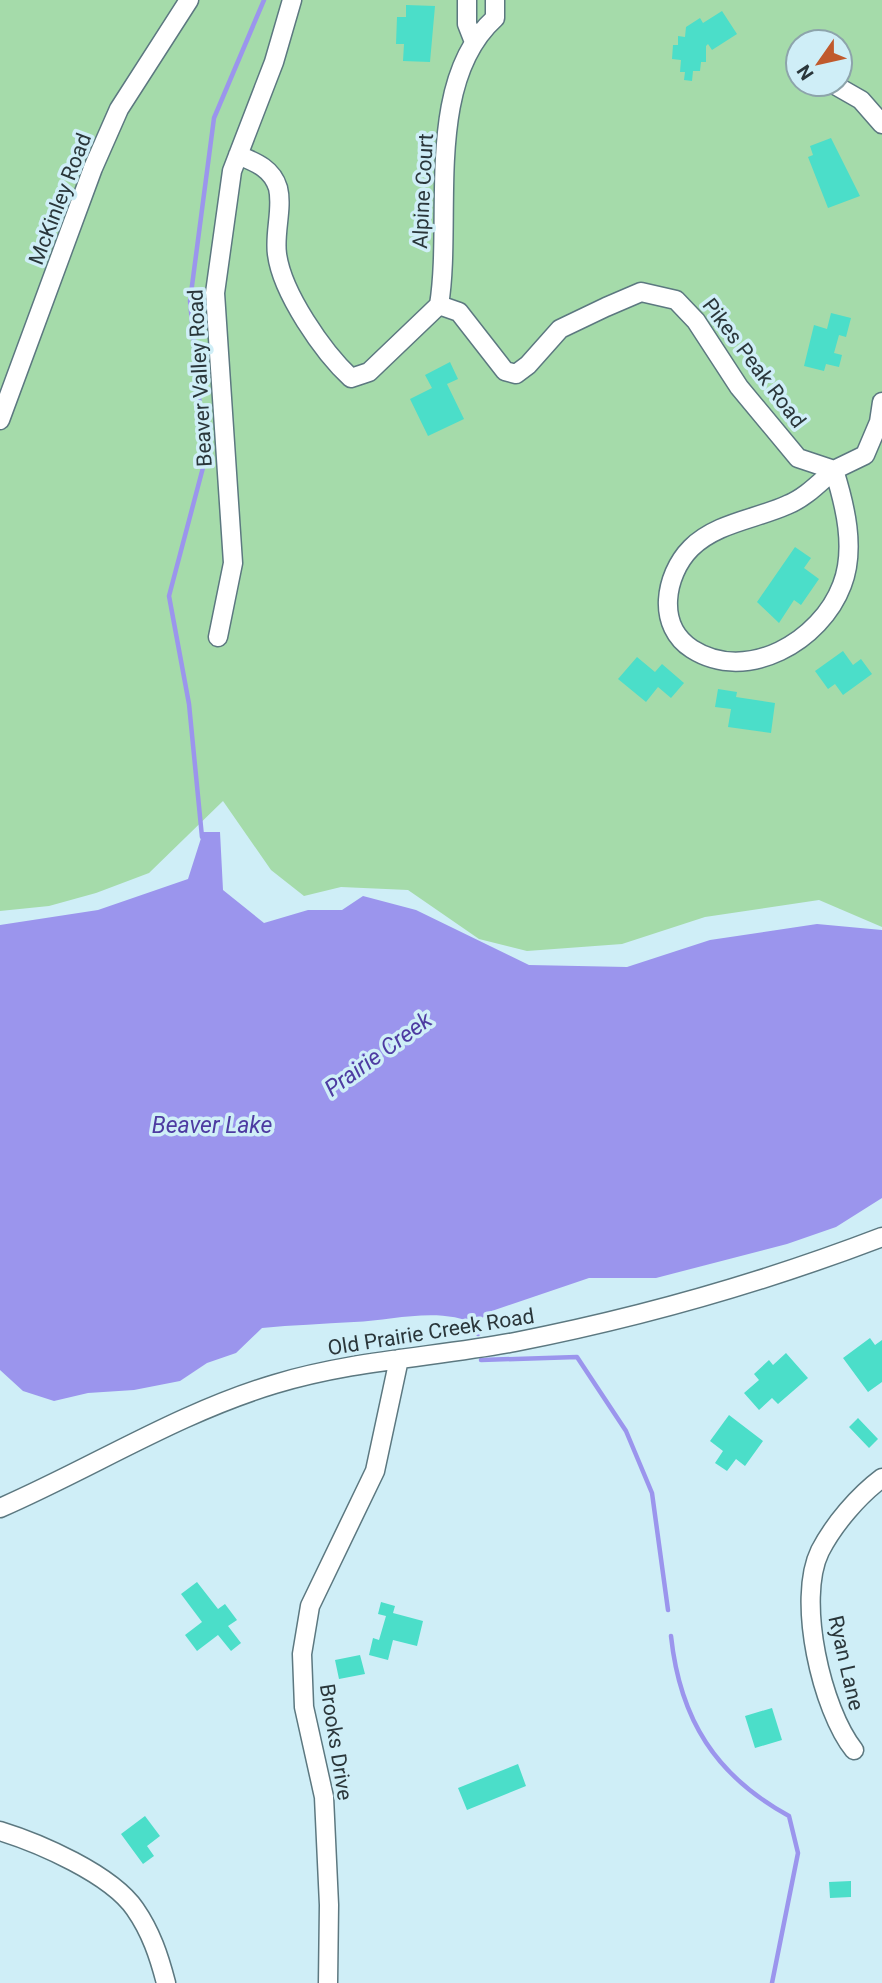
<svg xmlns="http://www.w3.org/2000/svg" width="882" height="1983" font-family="Roboto,sans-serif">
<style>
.green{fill:#a5dbaa;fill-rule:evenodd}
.water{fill:#9b95ed}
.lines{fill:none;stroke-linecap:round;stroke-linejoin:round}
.stream{stroke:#9b95ed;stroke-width:4.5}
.building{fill:#4bdec9}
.minor-casing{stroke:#5c7880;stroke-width:21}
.minor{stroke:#fff;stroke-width:18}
.labels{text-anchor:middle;stroke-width:7;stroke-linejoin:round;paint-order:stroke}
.street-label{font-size:21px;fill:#2a363a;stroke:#cfeef7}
.water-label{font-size:23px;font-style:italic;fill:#4d3ba1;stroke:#cfeef7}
</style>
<rect width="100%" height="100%" fill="#cfeef7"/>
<path class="green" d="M0,0H882V927L819,900L705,917L622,944L527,951L479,939L408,890L341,887L304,896L271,870L223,801L149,873L96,893L49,906L0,911ZM798,42H840V84H798Z"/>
<path class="water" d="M203,832H220L223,890L264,923L308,910H342L363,896L416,910L529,965L627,967L710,940L817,924L882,930V1198L836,1227L787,1244L656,1278H589L486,1313L478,1325C440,1306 395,1320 354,1322C323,1324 292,1325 262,1328L236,1353L207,1363L180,1381L134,1390L88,1393L54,1401L23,1391L0,1370V925L98,910L188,879Z"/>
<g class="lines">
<path class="stream" d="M202,837L189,704L169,596L205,460L190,301L214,118L264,0
M476,1322L478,1334
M481,1360L577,1357L626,1431L652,1493L668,1610
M671,1636C680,1720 716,1776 789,1816L798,1853L772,1983"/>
</g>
<path class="building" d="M406,5L435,6L430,62L403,61L404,44H396L397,17H406Z
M722,11L737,34L712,50L708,44L706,46V62H701L700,71H693L692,81L684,80L685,72H680L681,60L672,59L673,45H678V36L685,37L686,27L700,18L703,23Z
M831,138L860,196L828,208L808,157L813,155L810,146Z
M831,313L851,318L846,337L839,335L834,353L842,355L839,367L826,364L824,371L804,366L814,325L827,329Z
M450,362L458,379L447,384L464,419L428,436L410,399L432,388L425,375Z
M795,547L811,558L804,568L819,579L801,605L794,600L779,623L757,602Z
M843,651L853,665L861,659L872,674L843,695L835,684L828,689L815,671Z
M637,657L655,672L662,664L684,683L671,698L658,687L646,702L618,679Z
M718,689L737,692L736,697L775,703L771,733L728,727L731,709L715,707Z
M870,1338L875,1345L882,1340V1382L868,1392L843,1358Z
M786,1353L808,1378L778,1404L772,1398L759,1410L744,1393L759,1380L754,1374L769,1360L773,1365Z
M729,1415L763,1441L745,1466L736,1459L727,1471L715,1463L723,1451L710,1441Z
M858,1418L878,1439L869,1448L849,1427Z
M197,1582L218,1609L225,1604L237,1620L228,1626L241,1643L231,1651L218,1635L197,1651L185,1635L202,1622L181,1594Z
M381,1602L395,1606L393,1613L423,1621L417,1646L393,1640L388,1660L369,1655L373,1638L379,1640L386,1616L378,1614Z
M360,1655L365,1674L339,1679L335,1660Z
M772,1708L782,1740L755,1748L745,1716Z
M518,1764L526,1786L467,1810L458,1788Z
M145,1816L160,1836L147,1846L154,1856L143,1864L121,1834Z
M851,1881V1897L830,1898L829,1882Z"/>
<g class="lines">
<defs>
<path id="minor" d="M467,0V24L474,42
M833,84L861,100L882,124
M238,155C255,162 272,168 278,188C283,208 274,233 277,254C282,293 323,352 351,378L369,372L439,305
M439,305L459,312L505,371L516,374L528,365L560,329L606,307L641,292L676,300L696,321L739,387L798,458L834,470L865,455L879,422L882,402
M439,305C453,219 423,83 495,18V0
M0,420L93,168L119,109L189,0
M834,470C845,505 856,549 842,585C821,641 747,684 692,649C675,638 667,620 668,600C669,582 677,562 691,548C716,523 756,519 787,505C805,498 819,483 834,470Z
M218,637L233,563L215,293L232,171L274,62L292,0
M0,1508C92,1468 178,1413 275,1384C354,1360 436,1357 515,1342C642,1317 762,1283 882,1237
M854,1750C822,1710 796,1600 820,1551C834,1524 858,1496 882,1478
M0,1831C39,1843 111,1874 135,1909C151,1932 159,1956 166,1983
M328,1983L329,1905L324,1797L304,1707L302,1654L310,1606L375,1471L399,1359"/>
</defs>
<use href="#minor" class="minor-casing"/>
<use href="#minor" class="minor"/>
</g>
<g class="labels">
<g class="street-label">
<text transform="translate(423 191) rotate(-87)" y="7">Alpine Court</text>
<text transform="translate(60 199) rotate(-69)" y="7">McKinley Road</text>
<text transform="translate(754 363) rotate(53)" y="7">Pikes Peak Road</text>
<text transform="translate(200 378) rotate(-93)" y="7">Beaver Valley Road</text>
<text transform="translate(431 1332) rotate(-9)" y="7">Old Prairie Creek Road</text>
<text transform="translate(846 1663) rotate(77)" y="7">Ryan Lane</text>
<text transform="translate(336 1742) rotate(81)" y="7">Brooks Drive</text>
</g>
<g class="water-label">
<text transform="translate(378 1054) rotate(-36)" y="8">Prairie Creek</text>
<text x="212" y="1133">Beaver Lake</text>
</g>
</g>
<g transform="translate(819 63) rotate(236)"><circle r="33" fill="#cfeef7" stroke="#8da4ab" stroke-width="2"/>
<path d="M0-5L12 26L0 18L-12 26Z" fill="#c05a2d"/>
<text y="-10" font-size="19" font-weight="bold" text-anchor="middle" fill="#2a363a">N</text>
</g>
</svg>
